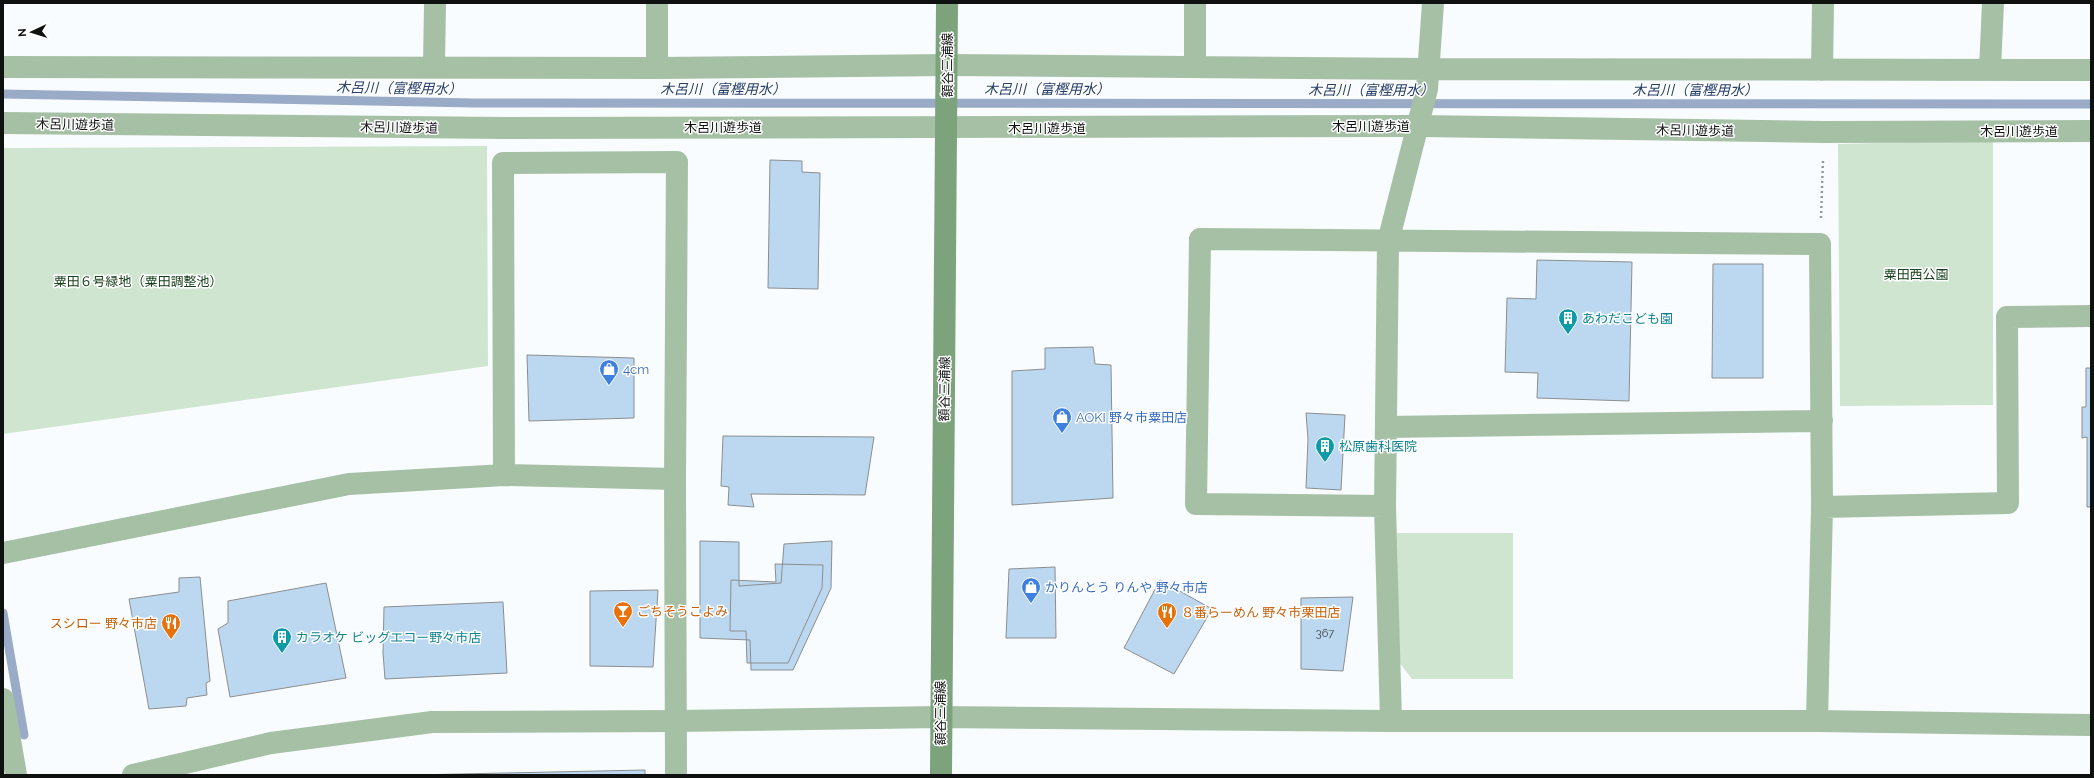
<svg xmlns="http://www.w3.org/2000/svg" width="2094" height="778" font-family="Raleway,'Noto Sans JP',sans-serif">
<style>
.green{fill:#cfe5d0}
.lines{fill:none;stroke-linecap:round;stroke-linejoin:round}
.stream{stroke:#9aabc8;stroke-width:9}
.building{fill:#bcd8f1;stroke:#8b8e8f}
.path{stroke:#969899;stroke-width:2.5;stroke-dasharray:2 3;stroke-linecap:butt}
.pedestrian{stroke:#a6c0a5;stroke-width:22}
.minor{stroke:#a6c0a5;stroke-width:22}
.tertiary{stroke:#a6c0a5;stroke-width:22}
.secondary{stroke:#7ca37b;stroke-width:22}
.labels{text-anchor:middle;stroke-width:3;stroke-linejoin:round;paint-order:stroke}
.number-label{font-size:11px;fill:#3a4248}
.street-label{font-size:13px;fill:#0f1010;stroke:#fff}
.park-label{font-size:13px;fill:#18411d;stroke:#fff}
.culture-label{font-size:13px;fill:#0d838f;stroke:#fff;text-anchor:start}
.shop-label{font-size:13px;fill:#366cbe;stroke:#fff;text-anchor:start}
.food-label{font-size:13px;fill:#c56008;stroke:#fff;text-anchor:start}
.water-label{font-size:14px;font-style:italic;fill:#284169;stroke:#fff}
</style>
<rect width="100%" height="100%" fill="#f9fcfe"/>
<path class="green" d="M1993,140V405L1840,406L1838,144Z
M487,146L488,366L3,434V148Z
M1397,533H1513V679H1412L1399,662Z"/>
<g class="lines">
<path class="stream" d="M3,94L474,103L2091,104
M3,613L24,735"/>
</g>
<path class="building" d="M770,160L802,161V172L820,173L818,289L768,288Z
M1537,260L1632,262L1629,401L1537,398L1538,373L1505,372L1507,298L1536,299Z
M1713,264H1763V378H1712Z
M1093,347L1095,364L1111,365L1113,498L1012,505V371L1045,369V348Z
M527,355L634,358V418L529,421Z
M2086,368H2091V507H2087V437L2082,438V407H2086Z
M1306,413L1345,415L1341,490L1306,488L1308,439Z
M723,436L874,437L865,495L751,494L754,507L728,505L729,487L721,486Z
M700,541L739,542V586L781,583L784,544L832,541L831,588L793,670H751L750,640L700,638Z
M775,564L823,565L822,588L788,663H747L746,631H730L731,580L776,582Z
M1055,567L1056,638H1006L1009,569Z
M200,577L210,681L206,683L207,695L187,698L186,706L149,709L129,599L179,592V578Z
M1160,580L1212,609L1174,674L1124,648Z
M326,583L346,678L230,697L218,629L228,623V601Z
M658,590L653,667L590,666V591Z
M1353,597L1343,671L1301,669V598Z
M503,602L507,673L385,679L383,653L384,607Z
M645,770V775H413Z"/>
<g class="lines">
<path class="path" d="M1821,218L1823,159"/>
<path class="pedestrian" d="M3,123L504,128L1418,126L1824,132L2091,131"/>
<path class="minor" d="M3,67L657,68L947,65L1428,69L2091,70
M1195,67V3
M657,68V3
M1990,69L1993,3
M1822,70L1823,3
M1386,427L1822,421
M675,479L504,475L503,163L677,162L675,479L676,775
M1385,506L1196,504L1200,239L1820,244L1822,507
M3,553L349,484L504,475
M3,699L16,775
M1391,721L1385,506L1388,242L1427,89L1433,3
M1817,721L1822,507L2008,503L2007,317L2091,316"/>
<path class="tertiary" d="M434,66L435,3
M133,775L271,743L432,722L677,721L940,717L1391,721H1817L2091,725"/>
<path class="secondary" d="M941,775L947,3"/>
</g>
<defs>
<symbol id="building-pin" viewBox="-11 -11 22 30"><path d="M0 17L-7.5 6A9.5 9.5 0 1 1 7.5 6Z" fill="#0f9aa8" stroke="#fff"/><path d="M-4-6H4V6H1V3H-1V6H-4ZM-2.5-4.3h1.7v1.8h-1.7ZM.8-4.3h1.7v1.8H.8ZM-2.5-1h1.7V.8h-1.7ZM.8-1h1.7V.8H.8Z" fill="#fff"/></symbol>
<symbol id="shop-pin" viewBox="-11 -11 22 30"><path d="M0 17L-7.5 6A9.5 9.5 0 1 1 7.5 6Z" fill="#3f7fe0" stroke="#fff"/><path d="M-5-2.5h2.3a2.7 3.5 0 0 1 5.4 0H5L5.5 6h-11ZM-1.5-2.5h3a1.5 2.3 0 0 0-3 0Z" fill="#fff"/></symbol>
<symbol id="bar-pin" viewBox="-11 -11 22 30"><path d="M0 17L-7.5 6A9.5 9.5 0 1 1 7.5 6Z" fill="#e8710a" stroke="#fff"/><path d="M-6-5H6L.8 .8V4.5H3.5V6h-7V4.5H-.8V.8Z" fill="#fff"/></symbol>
<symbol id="restaurant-pin" viewBox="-11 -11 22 30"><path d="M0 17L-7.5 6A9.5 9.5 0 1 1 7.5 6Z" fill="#e8710a" stroke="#fff"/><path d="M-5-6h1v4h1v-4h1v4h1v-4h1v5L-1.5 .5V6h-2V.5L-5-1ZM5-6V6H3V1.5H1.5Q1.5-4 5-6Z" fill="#fff"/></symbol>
</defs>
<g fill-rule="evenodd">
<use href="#building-pin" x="1557" y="307" width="22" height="30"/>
<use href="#shop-pin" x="598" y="358" width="22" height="30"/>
<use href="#shop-pin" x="1051" y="406" width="22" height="30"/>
<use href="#building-pin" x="1314" y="435" width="22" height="30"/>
<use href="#shop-pin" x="1020" y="576" width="22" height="30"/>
<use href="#bar-pin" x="612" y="600" width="22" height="30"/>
<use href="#restaurant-pin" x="1156" y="601" width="22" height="30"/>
<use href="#restaurant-pin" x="160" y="612" width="22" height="30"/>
<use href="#building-pin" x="271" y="626" width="22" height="30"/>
</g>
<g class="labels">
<g class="number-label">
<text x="1325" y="637">367</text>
</g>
<g class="street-label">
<text transform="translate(947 65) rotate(-90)" y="5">額谷三浦線</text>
<text transform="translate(75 124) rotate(1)" y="5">木呂川遊歩道</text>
<text x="1371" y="131">木呂川遊歩道</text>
<text transform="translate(399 127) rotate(1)" y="5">木呂川遊歩道</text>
<text x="723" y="132">木呂川遊歩道</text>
<text x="1047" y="133">木呂川遊歩道</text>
<text transform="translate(1695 130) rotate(1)" y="5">木呂川遊歩道</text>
<text x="2019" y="136">木呂川遊歩道</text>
<text transform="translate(944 389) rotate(-89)" y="5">額谷三浦線</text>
<text transform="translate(940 713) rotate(-90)" y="5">額谷三浦線</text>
</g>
<g class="park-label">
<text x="1916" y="279">粟田西公園</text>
<text x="138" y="286">粟田６号緑地（粟田調整池）</text>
</g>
<g class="culture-label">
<text x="1582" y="323">あわだこども園</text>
<text x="1339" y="451">松原歯科医院</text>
<text x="296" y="642">カラオケ ビッグエコー野々市店</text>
</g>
<g class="shop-label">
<text x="623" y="374">4cm</text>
<text x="1076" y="422">AOKI 野々市粟田店</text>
<text x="1045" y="592">かりんとう りんや 野々市店</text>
</g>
<g class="food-label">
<text x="637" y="616">ごちそうこよみ</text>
<text x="1181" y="617">８番らーめん 野々市栗田店</text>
<text x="157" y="628" text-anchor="end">スシロー 野々市店</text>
</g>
<g class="water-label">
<text transform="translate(399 88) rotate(1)" y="5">木呂川（富樫用水）</text>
<text x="723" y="94">木呂川（富樫用水）</text>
<text x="1047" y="94">木呂川（富樫用水）</text>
<text x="1371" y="95">木呂川（富樫用水）</text>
<text x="1695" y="95">木呂川（富樫用水）</text>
</g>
</g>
<rect width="2094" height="778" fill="none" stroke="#0f1010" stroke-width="8"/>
<g transform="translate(32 32) rotate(266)" stroke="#ffffff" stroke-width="3" paint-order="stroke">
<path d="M0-3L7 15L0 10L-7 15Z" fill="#0f1010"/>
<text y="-6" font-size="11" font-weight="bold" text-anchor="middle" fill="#0f1010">N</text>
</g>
</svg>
